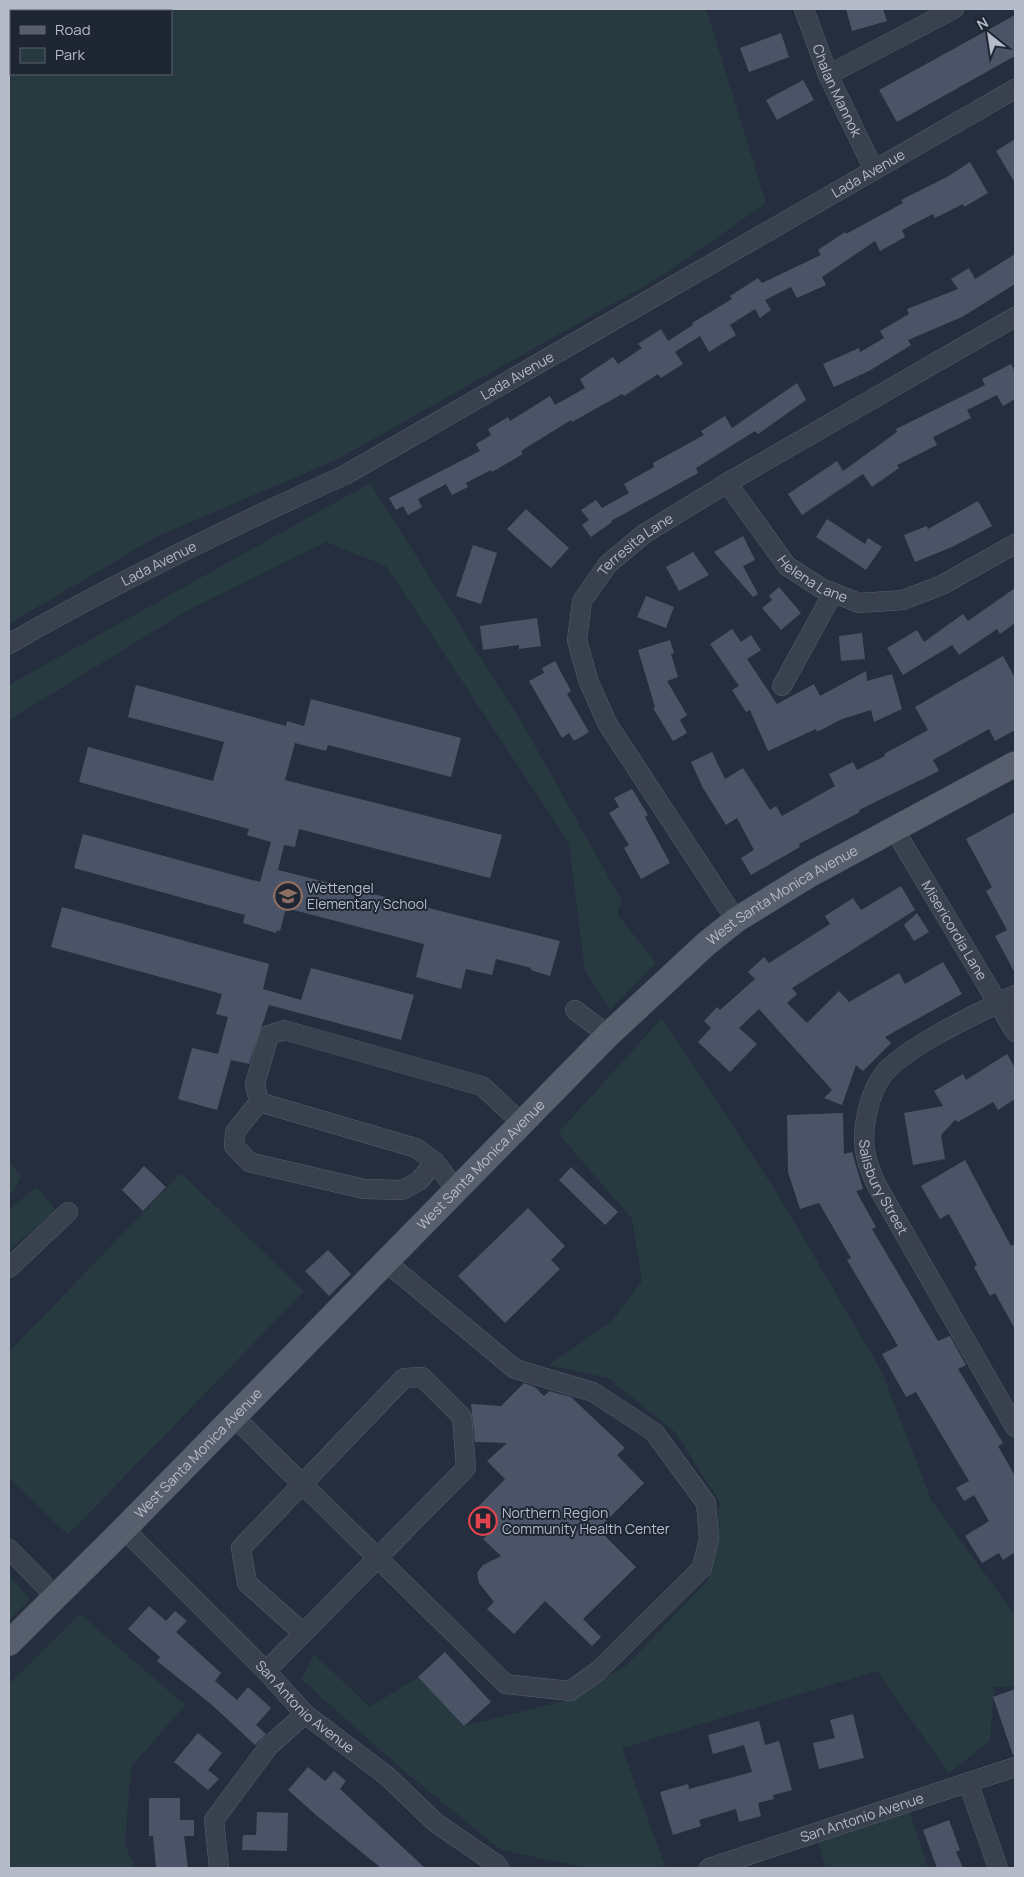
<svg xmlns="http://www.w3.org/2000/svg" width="1024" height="1877" font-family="Manrope,sans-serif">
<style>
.green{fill:#273a3f;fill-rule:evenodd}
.building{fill:#4b5467}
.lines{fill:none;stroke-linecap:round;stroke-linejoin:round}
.minor-casing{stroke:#575e6c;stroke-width:20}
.major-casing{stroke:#424957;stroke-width:26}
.minor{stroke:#39404e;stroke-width:19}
.major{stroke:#575f6e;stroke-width:25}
.labels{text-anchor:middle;stroke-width:4;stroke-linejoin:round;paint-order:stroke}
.street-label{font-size:14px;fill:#b5bbc9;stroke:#1e2533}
.poi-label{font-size:14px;fill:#b5bbc9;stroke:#1e2533;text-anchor:start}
</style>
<rect width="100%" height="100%" fill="#252e3e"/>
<path class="green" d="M9,9H706L766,203L662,276L338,459L158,536L9,624ZM171,11V74H11V11Z
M370,483L522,723L622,901L617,914L656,963L610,1010L585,970L569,843L386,566L326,542L190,609L9,720V685Z
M662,1018L777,1193L882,1372L931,1500L1015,1615V1686L994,1687L990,1741L949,1773L877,1671L622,1748L665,1866L653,1868H590L501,1850L404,1771L301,1679L314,1654L370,1707L418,1677L464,1726L565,1701L627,1665L708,1580L720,1502L675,1432L608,1378L549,1365L612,1321L642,1281L632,1219L558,1133Z
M9,1162L21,1176L13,1194L9,1192Z
M181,1173L304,1291L68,1535L9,1478V1352Z
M37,1187L56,1210L9,1250V1209Z
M9,1575L30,1599L9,1620Z
M80,1614L185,1705L131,1767L125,1845L135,1868H9V1684Z
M909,1810L928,1868H826L817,1840Z"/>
<path class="building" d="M846,9H883L887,21L852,31Z
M1015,15V56L897,122L879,90Z
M781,33L789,57L749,72L740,48Z
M803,80L814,100L777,120L766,100Z
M1015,139V183L996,151Z
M970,162L988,193L964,207L963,204L935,218L933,214L902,230L905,237L880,251L875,241L822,277L826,285L797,298L791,287L765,300L771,310L760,318L755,309L730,325L736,335L709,352L700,336L675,352L683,364L661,378L658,374L624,396L622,394L572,422L571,420L521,451L523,454L492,472L491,470L466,483L468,487L452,495L446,484L418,499L422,507L408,515L403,506L396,510L389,498L480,451L476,444L491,435L488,429L508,417L510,421L550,396L555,405L585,388L580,379L613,357L618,364L642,348L638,344L661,329L668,341L693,325L692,323L732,299L730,296L758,278L762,283L821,255L818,250L845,232L846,234L903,203L901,200L947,177Z
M1015,254V284L962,317L908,340L911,345L869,371L834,387L823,364L859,348L860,352L884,338L880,331L909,314L907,309L958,289L951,279L969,268L975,279Z
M1011,364L1015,372V399L1003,406L997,395L967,410L971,418L933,437L937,445L897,465L899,468L872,487L863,474L802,515L788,494L837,461L843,471L897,432L896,429L985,385L982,379Z
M797,383L806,400L758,434L755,431L696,468L698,473L611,521L612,522L591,537L582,525L589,520L581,510L596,500L602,508L629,493L624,484L654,467L653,463L704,435L701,431L725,416L732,428Z
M978,501L992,526L952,547L915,562L904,535L927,526L928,529Z
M526,509L569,548L551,568L507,529Z
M827,519L865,544L868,538L882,547L866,570L816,537Z
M743,536L755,560L743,566L758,594L753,597L714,552Z
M473,545L497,553L481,604L456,596Z
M693,552L709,575L679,591L666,567Z
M779,587L801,613L781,630L762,608L772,600L769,596Z
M1015,588V623L1000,634L997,629L959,655L952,645L903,675L887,648L917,630L924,642L963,614L968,621Z
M646,596L674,607L666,628L637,617Z
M537,618L541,646L519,649V645L483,650L480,626Z
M732,629L741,642L751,635L761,650L747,659L777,704L814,684L820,696L866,671L867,681L892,674L902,709L874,722L871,710L842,719L817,732L816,729L768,751L750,710L746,712L732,690L739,686L710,644Z
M862,633L865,659L841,661L839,636Z
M670,640L674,653L671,654L678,677L667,681L687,715L680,720L687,733L673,741L653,708L655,707L638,650Z
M1003,656L1015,678V730L995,741L989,729L933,760L939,771L859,810L860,812L799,844L800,847L751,875L741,858L754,850L737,818L726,825L703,788L691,762L712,752L725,779L743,768L770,810L776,806L782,816L835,786L829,774L853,762L857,770L885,756L884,754L928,730L915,707Z
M555,661L571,691L567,694L589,732L574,741L569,733L562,738L529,681L544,673L542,668Z
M136,685L286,726L287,721L304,726L311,699L461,738L451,777L328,745L326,751L295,743L285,780L502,835L490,878L299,829L295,847L284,845L278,870L560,941L550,976L531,970V968L496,959L492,975L466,969L461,989L416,977L424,944L286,908L280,931L277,930L276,933L243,923L245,915L74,868L83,834L260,882L271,842L247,835L249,829L79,782L88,747L213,781L224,742L128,717Z
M632,789L648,815L645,817L670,863L641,879L624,848L629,845L609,813L619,807L614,798Z
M1015,812V973L995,936L1007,930L986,891L992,887L966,839Z
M901,886L915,910L792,988L797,994L787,1003L807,1023L839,991L849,1002L899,973L905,984L943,962L962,994L885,1037L891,1043L863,1071L856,1065L842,1105L824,1098L832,1090L759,1009L739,1028L757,1044L730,1072L698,1042L711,1028L704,1021L717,1007L720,1010L755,979L748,972L764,957L769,963L830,924L825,916L853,898L861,910Z
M62,907L269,964L263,989L301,1000L311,968L414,995L401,1040L269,1005L249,1064L231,1060L217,1110L178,1099L192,1048L218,1054L228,1017L216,1014L222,994L51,947Z
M917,913L929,932L914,941L904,925Z
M1007,1054L1015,1068V1099L998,1110L993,1102L958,1122L955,1120L941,1135L945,1159L913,1165L904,1113L943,1106L934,1091L963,1074L966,1080Z
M843,1113L844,1154L852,1152L863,1189L856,1191L876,1227L872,1229L938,1341L950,1336L966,1365L958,1369L1003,1443L998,1446L1015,1476V1552L1003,1560L999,1553L982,1563L965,1536L989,1521L974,1495L964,1501L956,1488L969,1481L916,1392L906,1397L882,1354L898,1346L847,1260L851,1258L819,1203L800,1209L788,1172L787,1115Z
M965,1160L1011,1246L1015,1244V1329L995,1293L990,1296L974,1267L977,1265L949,1214L940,1219L921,1186Z
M144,1166L166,1187L143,1211L122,1190Z
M571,1167L618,1212L605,1225L559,1180Z
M528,1208L565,1246L551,1260L560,1269L505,1323L458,1276Z
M328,1250L351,1274L329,1296L305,1271Z
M524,1383L535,1387L544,1396L549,1391L571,1397L625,1448L617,1455L644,1483L598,1529L636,1567L583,1619L601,1637L592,1646L545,1601L514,1634L487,1609L494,1602L479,1583L477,1573L483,1565L501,1556L483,1539L496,1526L477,1508L505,1479L487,1461L507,1443L475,1442L471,1404L501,1406Z
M149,1606L166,1621L175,1611L187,1621L176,1632L221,1673L215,1681L237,1700L248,1687L271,1708L256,1725L266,1734L255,1745L212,1705L157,1661L160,1657L128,1629Z
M445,1652L491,1702L464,1726L418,1677Z
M1015,1689V1755H1013L993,1697Z
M853,1714L864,1758L819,1769L813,1743L835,1738L830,1720Z
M759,1721L765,1745L779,1741L792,1790L773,1795L774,1799L758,1803L761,1816L739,1822L736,1809L699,1820L701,1826L673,1835L660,1792L688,1784L689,1789L752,1772L744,1745L713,1754L708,1735Z
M198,1733L222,1753L208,1770L219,1779L208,1790L174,1762Z
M308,1767L325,1781L334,1771L346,1781L340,1789L425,1868H381L316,1815L288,1790Z
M149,1798H180V1820H194V1836H184L188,1868H156L153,1836H149Z
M257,1812L288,1813L287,1851L242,1850L243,1835H256Z
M949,1820L960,1850L956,1852L963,1868H937L923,1830Z"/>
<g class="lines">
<defs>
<g id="minor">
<path id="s1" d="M804,9L828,75L874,170"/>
<path d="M828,75L954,9"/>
<path id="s2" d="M727,483L787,566L821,588L859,603L903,600L942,585L1015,544"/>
<path id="s3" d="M9,644C118,581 230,527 345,475L1015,89"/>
<path d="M782,686L833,593"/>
<path id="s4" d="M894,829L1015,1032"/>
<path id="s5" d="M736,920L607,723L588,680L577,640L582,601L608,564L644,534L727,483L1015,317"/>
<path id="s6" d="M1015,995C979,1013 919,1040 890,1067C870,1085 860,1129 866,1156C868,1165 872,1175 876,1184L1015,1427"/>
<path d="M575,1010L608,1035"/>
<path d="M259,1102L235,1132L234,1146L249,1162L364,1189L402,1190L419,1181L435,1162"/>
<path d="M456,1190L435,1162L416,1148L259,1102L255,1084L269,1035L284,1030L482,1086L522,1123"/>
<path d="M9,1268L68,1212"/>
<path d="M234,1417L506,1684L570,1691L598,1671L702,1568L709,1538L706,1503L654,1432L593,1392L515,1369L386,1262"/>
<path id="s7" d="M124,1529L266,1671L305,1714L387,1776L436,1823L496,1864L499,1868"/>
<path d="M9,1549L57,1598"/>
<path d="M266,1671L466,1468L462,1417L422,1377L404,1378L241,1548L247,1583L303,1633"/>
<path d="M968,1782L998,1868"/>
<path d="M219,1868L214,1820L269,1746L305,1714"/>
<path id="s8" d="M709,1868L1015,1767"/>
</g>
<g id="major">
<path id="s9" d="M9,1643L124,1529L608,1035L706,944L736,920L809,875L1015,764"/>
</g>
</defs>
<use href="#minor" class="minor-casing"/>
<use href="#major" class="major-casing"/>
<use href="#minor" class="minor"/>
<use href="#major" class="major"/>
</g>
<defs>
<symbol id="school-ring" viewBox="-11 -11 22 22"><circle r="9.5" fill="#1e2533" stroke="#8d6e63" stroke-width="1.5"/><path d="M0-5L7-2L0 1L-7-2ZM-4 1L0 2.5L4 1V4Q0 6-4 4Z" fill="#8d6e63"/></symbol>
<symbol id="hospital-ring" viewBox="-11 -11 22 22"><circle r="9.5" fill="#1e2533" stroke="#e0444e" stroke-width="1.5"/><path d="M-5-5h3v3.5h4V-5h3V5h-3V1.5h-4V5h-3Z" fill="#e0444e"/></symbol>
</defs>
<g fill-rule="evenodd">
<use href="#school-ring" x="272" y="880" width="32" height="32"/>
<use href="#hospital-ring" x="467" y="1505" width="32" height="32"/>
</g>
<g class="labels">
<g class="street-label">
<text dy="5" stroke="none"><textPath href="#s1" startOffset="88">Chalan Mannok</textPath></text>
<text dy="5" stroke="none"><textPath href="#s3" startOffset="980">Lada Avenue</textPath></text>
<text dy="5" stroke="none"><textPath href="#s3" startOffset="575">Lada Avenue</textPath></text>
<text dy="5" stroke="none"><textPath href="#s5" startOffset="442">Terresita Lane</textPath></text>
<text dy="5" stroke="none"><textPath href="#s3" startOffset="170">Lada Avenue</textPath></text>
<text dy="5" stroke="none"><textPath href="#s2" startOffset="131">Helena Lane</textPath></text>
<text dy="5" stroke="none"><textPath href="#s9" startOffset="1078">West Santa Monica Avenue</textPath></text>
<text dy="5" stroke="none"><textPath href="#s4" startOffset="118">Misericordia Lane</textPath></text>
<text dy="5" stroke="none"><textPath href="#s9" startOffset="672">West Santa Monica Avenue</textPath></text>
<text dy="5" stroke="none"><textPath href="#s6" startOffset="275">Salisbury Street</textPath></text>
<text dy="5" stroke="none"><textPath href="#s9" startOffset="268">West Santa Monica Avenue</textPath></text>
<text dy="5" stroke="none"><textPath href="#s7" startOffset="254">San Antonio Avenue</textPath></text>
<text dy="5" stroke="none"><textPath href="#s8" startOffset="161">San Antonio Avenue</textPath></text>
</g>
<g class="poi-label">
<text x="307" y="893">Wettengel<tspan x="307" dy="16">Elementary School</tspan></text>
<text x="502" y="1518">Northern Region<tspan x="502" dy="16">Community Health Center</tspan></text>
</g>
</g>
<rect width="1024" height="1877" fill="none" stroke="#b5bbc9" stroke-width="20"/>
<rect x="10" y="10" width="162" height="65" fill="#1e2533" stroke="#5a616f"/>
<rect x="20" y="26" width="25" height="8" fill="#575f6e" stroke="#5a616f"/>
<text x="55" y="35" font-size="15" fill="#b5bbc9">Road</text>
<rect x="20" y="48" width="25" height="15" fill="#273a3f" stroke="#5a616f"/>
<text x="55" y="60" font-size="15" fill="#b5bbc9">Park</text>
<g transform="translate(989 35) rotate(330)" stroke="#1e2533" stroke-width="4" paint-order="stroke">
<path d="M0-4L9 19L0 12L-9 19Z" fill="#b5bbc9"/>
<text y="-8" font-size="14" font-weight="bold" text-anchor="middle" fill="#b5bbc9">N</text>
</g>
</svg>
